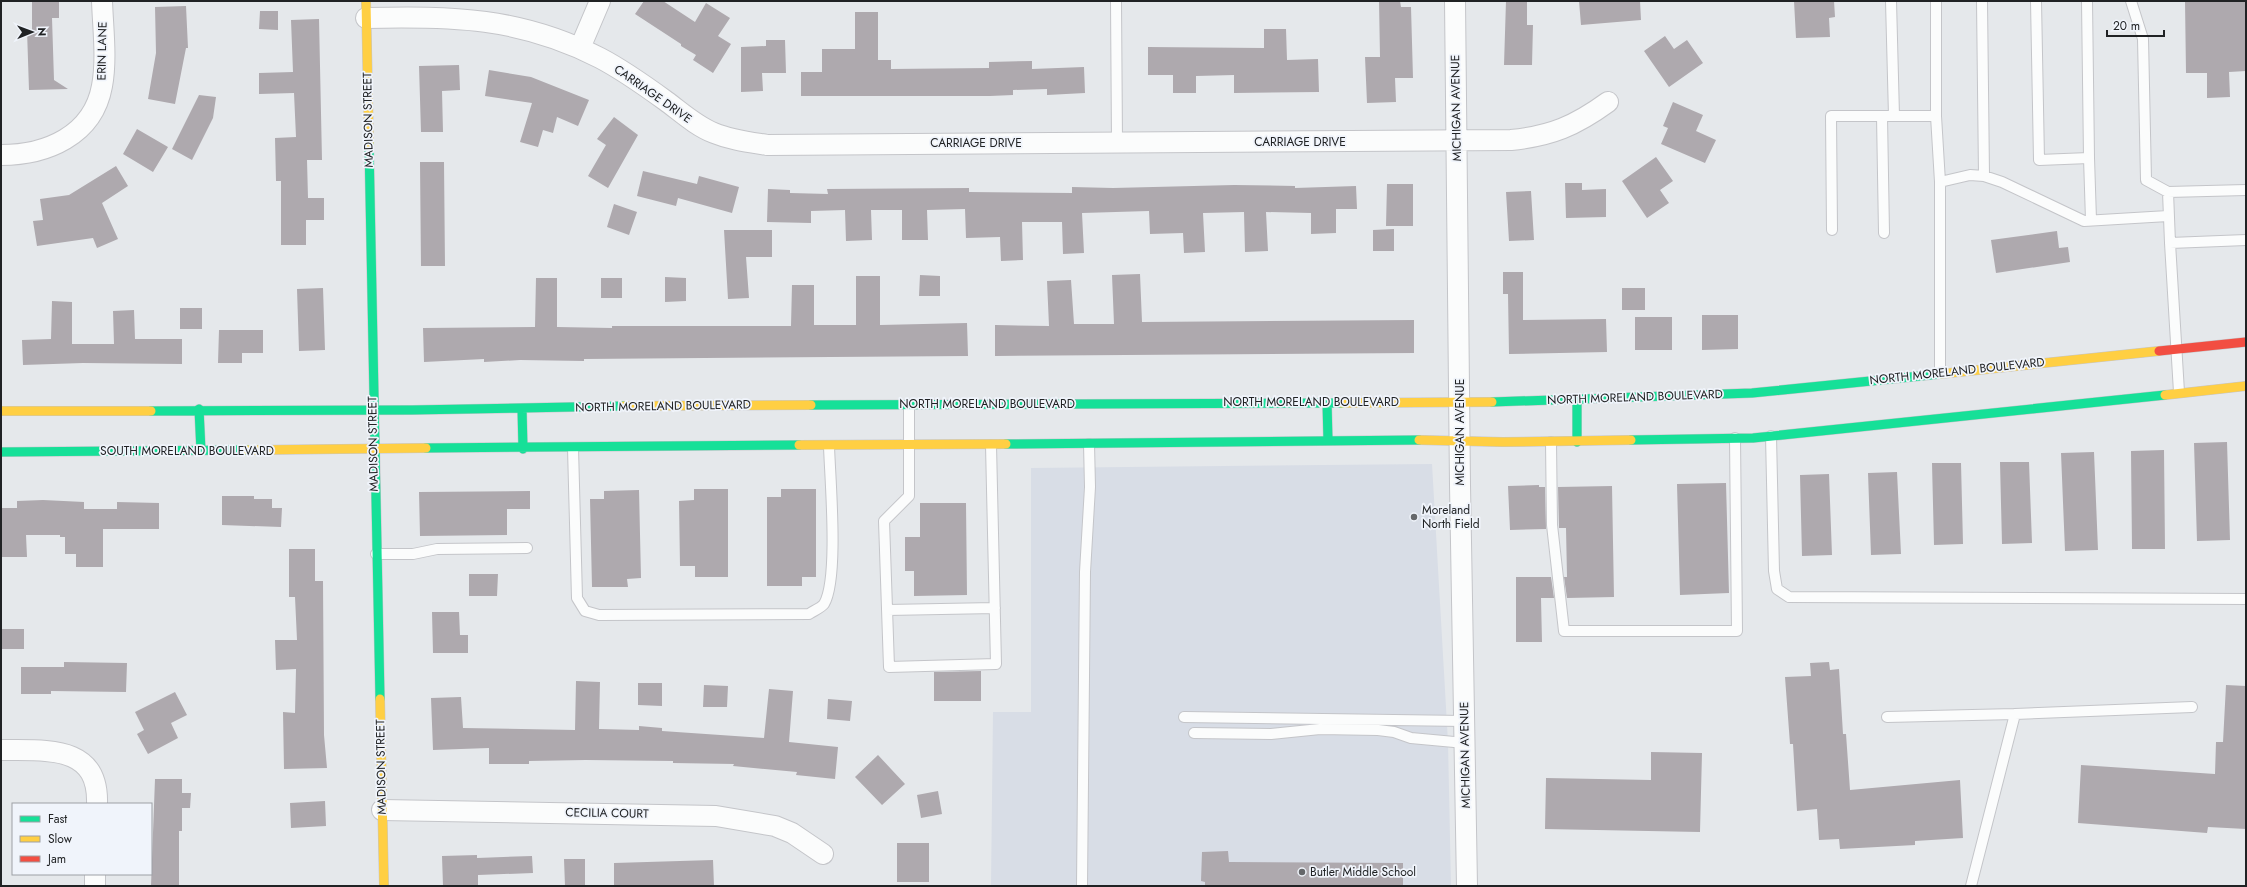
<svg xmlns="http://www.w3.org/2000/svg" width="2247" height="887" font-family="Jost,sans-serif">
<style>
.built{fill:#d8dde6}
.building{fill:#aea9ae}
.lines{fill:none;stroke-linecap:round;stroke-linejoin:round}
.lane-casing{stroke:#c4c5c9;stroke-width:12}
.street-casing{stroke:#c4c5c9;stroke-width:22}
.fast-casing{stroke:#c4c5c9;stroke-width:10}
.slow-casing{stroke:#c4c5c9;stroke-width:10}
.jam-casing{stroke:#c4c5c9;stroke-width:10}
.lane{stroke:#fbfcfc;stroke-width:10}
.street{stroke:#fbfcfc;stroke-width:20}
.fast{stroke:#16e098;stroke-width:9}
.slow{stroke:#ffcf43;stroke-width:9}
.jam{stroke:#f24e42;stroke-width:9}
.poi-dot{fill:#65676a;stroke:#f0f4fb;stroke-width:1.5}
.labels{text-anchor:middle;stroke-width:3.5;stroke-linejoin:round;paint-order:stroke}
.street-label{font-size:12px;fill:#202224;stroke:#f0f4fb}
.poi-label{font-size:12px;fill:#202224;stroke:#f0f4fb;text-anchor:start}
</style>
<rect width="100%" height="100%" fill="#e5e8eb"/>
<path class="built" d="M1432,464L1448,742L1451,886H991L993,712H1031V468Z"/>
<path class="building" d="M32,1H59V18H52L54,80L68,89L29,90L27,30H32Z
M644,1H663L695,22L706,3L730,18L718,36L731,44L713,73L693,60L696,55L681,46V44L635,14Z
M1379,1H1400L1401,7H1411L1413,78H1395L1396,102L1367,103L1365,57H1380Z
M1506,1H1527V25H1533L1532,65H1504Z
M1579,1H1640L1641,20L1581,25Z
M1794,1H1834L1835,17L1829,18L1830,37L1796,38Z
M2185,1H2246V71L2229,72L2230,97L2207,98V73H2186Z
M186,6L188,48H186L175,104L148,99L156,53L155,7Z
M260,11H278V30L259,29Z
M855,12H878V60H891V69L989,68V62L1032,61V69L1084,67L1085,93L1047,95V89L1013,90V95L990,96H801V72H822V49H855Z
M319,19L322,160H307L308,198H324V220H306V245H281V181H276L275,138L296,137L294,93L259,94V73L293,72L291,20Z
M1264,29H1286L1287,60L1318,59L1319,92L1234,93V75L1196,76V93H1173V75H1148V47L1264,48Z
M1665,36L1674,49L1687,40L1703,63L1669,87L1644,51Z
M766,40H785L786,73H762L763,91L741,92V47L766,46Z
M459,65L460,90L442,91L443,132H421L419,66Z
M489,70L531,77L589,100L578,126L557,117L553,133L543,130L538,147L520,142L532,103L485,96Z
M199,95L216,97L213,118L192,160L172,149Z
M1673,102L1703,115L1696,131L1716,140L1705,163L1661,144L1668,128L1663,126Z
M614,117L638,135L608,188L588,176L606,145L597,139Z
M137,129L168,147L153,172L123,154Z
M1656,157L1673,181L1660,190L1669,203L1647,218L1622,181Z
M420,162H444L445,266H421Z
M116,166L128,186L102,203L118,239L97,248L93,238L37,246L33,221L43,220L40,199L69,195Z
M643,171L697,184L699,176L739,187L732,213L678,198L676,206L637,196Z
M1565,183H1582V190L1606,189V217L1566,218Z
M1387,184H1413V226H1386Z
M1234,185L1295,186V188L1356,186L1357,209H1336V233L1311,234V213L1266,212L1268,251L1245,252L1244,212L1203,213L1205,252L1184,253L1183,233L1150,234L1149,211L1082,213L1084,253L1063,254L1062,222H1022L1023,260L1001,261L1000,237L966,238L965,209L927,210L928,240H902V210H871L872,240L846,241L845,210L811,211V223L767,222L768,189L790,190V193L828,194L827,189L969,188V192L1072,193V187L1113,188Z
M1531,191L1534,240L1509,241L1506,192Z
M614,204L637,212L629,235L607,227Z
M1394,229V251H1373V230Z
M724,230H772V257H746L749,298L728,299Z
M2057,231L2059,248L2068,247L2070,262L1996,273L1991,240Z
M1503,272H1523V320L1606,319L1607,352L1509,354L1508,294H1503Z
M1140,274L1142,322L1414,320V353L995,356V325L1049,326L1047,281L1071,280L1074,324H1114L1112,275Z
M920,275L940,276V296H919Z
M856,276H880V325L967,323L968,356L584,359V361L520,360L484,362V359L424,362L423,328L535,327L536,278H557V327L612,328V326H791L792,285H814V325H856Z
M665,277L686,278V301L665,302Z
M601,278H622V298H601Z
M323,288L325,350L299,351L297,289Z
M1622,288H1645V310H1622Z
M52,301L72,302V344H114L113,311L134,310L135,339H182V364L83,363L23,365L22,340L51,339Z
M180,308H202V329H180Z
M1702,315H1738V349L1702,350Z
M1635,317H1672V350H1635Z
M219,330H263V353H242V363H218Z
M2227,442L2230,540L2197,541L2194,443Z
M2164,450L2165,549H2132L2131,451Z
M2094,452L2098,550L2065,551L2061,453Z
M2000,462H2029L2032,543L2002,544Z
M1932,463H1961L1963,544L1934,545Z
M1897,472L1901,554L1871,555L1868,473Z
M1829,474L1832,555L1802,556L1800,475Z
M1726,483L1729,593L1680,595L1677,484Z
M1539,485V487H1545L1546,529L1510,530L1508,486Z
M1612,486L1614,597L1567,598L1564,577H1567L1566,528H1559L1558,487Z
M694,489H728V577H695V566H680L679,501L694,500Z
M781,489H816V577H802V586H767V497H781Z
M639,490L641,578L627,579L628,587H592L590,499H604V491Z
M530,491V509H507V535L420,536L419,492Z
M222,496H254V499H272V508H282L281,527L222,525Z
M43,500L84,502V509H117V502L159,503V529H103V567H76V554H65V537H60V535H26L27,557H1V508H17V501Z
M920,503H966L967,595L914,596V571H905V537H920Z
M289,549H315V581H323L324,735L327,768L284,769L283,712L295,713L296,669L276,670L275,640H297L295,597H289Z
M469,574H498L497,596H469Z
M1516,577H1551L1554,598H1541L1542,642H1516Z
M432,612H459L460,635H468V653H433Z
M1,629H24V649H1Z
M64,662L127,663L126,692L51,691V694H21V667H64Z
M1829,662L1830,670L1839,669L1843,734H1846L1850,790L1960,780L1963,838L1915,841V845L1840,849L1839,839L1819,840L1817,809L1797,811L1793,744H1790L1785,677L1811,676L1810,663Z
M981,671V701H934V672Z
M576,681L600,682L599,729L639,730V726L662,728V731L764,738L769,689L793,691L789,742L838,747L835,779L796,775L797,772L733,766L734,764L673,763V761L586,760L529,761V764H489V748L433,750L431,698L461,697L463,728L575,730Z
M638,683H662V706L638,705Z
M704,685L728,686L727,707H703Z
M2226,685L2246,686V829L2208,827L2207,833L2078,823L2081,765L2215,774L2216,742H2223Z
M175,692L187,715L171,723L178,738L148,754L137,734L144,730L135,712Z
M828,699L852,701L850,721L827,719Z
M1651,752L1702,753L1700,832L1545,829L1546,778L1651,780Z
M878,755L905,784L882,805L855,777Z
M155,779H182V793H191L190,808H182V831H179V886H151Z
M938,791L942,814L921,818L917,795Z
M325,801L326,826L291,828L290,803Z
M897,843H929V882H897Z
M1228,851L1229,862L1403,863V886H1205V882L1201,881L1202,852Z
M477,855V858L532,856L533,873L478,875V886H443L442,856Z
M564,859H585V886H565Z
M713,860L714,886H614V863Z"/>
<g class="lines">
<defs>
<path id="lane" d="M1116,1L1117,143
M1936,1V116
M1982,1L1984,176
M2036,1L2039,160L2089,158L2091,220
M2087,1L2089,158
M2131,1L2143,39L2146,180L2168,192L2246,190
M1882,116L1884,233
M1894,116H1936L1940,182
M2168,192L2170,243
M1832,230L1831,116H1894L1891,1
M1940,373V182L1970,175L1984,176L2002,182L2084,221L2168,216
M2179,392L2170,243L2246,240
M909,404V496L884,521L889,667L996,664L991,445
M1771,436L1774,571L1777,589L1789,597L2246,599
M1551,442L1552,525L1564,631H1737L1735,438
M573,448L577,598L585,611L599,615L809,614C813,611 821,608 824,604C839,579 830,479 829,446
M376,554H413L437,549L527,548
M887,610L995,608
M1184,717L1464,721
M1887,717L2015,714
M1194,733L1271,734L1320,729L1378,730L1394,732L1411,738L1465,743
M1082,886L1085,572L1090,487L1089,444
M1971,886L2015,714L2192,707"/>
<path id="street" d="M1455,1L1460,485L1467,886
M366,18C451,16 521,17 600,58C623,70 644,85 666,101C681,112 696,126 714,133C731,140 748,142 767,145L1511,140C1551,136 1575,126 1608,102
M580,48L600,1
M1,155C46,155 93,136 102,86C107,59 103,29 102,1
M1,750C44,751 99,743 97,804
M382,810L716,816L775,826L792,833L823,854
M95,886V874"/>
<path id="fast" d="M369,144L380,699
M1577,400V442
M1327,402L1328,441
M1492,402L1752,393L1940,374
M811,405L1342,403
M522,408L523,449
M199,409L201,451
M151,411L412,410L624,406
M1631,440L1753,438L2165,395
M1006,444L1419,440
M426,448L799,445
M1,452L247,450"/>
<path id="slow" d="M366,1L369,144
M1940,374L2159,351
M2165,395L2246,386
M1342,403L1492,402
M624,406L811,405
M1,411H151
M1419,440L1503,442L1631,440
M799,445L1006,444
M247,450L426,448
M380,699L384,886"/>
<path id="jam" d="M2159,351L2246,342"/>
</defs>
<use href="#lane" class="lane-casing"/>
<use href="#street" class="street-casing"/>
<use href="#fast" class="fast-casing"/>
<use href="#slow" class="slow-casing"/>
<use href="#jam" class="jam-casing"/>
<use href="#lane" class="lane"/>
<use href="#street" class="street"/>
<use href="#fast" class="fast"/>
<use href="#slow" class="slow"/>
<use href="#jam" class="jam"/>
</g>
<g class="poi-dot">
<circle cx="1414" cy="517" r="4"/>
<circle cx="1302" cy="872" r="4"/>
</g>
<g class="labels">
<g class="street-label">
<text transform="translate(102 51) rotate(-89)" y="4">ERIN LANE</text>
<text transform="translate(653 94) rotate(35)" y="4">CARRIAGE DRIVE</text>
<text transform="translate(1456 108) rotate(-91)" y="4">MICHIGAN AVENUE</text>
<text transform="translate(368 120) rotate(-91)" y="4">MADISON STREET</text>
<text x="1300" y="146">CARRIAGE DRIVE</text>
<text x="976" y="147">CARRIAGE DRIVE</text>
<text transform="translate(1957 371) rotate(-6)" y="4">NORTH MORELAND BOULEVARD</text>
<text transform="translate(1635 397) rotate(-2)" y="4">NORTH MORELAND BOULEVARD</text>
<text x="1311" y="406">NORTH MORELAND BOULEVARD</text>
<text x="987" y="408">NORTH MORELAND BOULEVARD</text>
<text transform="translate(663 406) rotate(-1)" y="4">NORTH MORELAND BOULEVARD</text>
<text transform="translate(1460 432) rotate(-90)" y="4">MICHIGAN AVENUE</text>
<text transform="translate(373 444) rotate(-91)" y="4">MADISON STREET</text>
<text x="187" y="455">SOUTH MORELAND BOULEVARD</text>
<text transform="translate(1465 755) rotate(-91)" y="4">MICHIGAN AVENUE</text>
<text transform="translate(381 767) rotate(-91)" y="4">MADISON STREET</text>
<text transform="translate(607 813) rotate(1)" y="4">CECILIA COURT</text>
</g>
<g class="poi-label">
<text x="1422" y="514">Moreland<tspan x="1422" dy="14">North Field</tspan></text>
<text x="1310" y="876">Butler Middle School</text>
</g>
</g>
<rect width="2247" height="887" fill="none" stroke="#202224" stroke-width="4"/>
<rect x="12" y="803" width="140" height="72" fill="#f0f4fb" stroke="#9da0a5"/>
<rect x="20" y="816" width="20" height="6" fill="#16e098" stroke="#9da0a5"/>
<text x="48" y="823" font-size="12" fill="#202224">Fast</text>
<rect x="20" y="836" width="20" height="6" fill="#ffcf43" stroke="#9da0a5"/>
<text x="48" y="843" font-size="12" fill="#202224">Slow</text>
<rect x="20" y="856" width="20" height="6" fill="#f24e42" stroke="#9da0a5"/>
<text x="48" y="863" font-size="12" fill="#202224">Jam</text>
<g transform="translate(32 32) rotate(89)" stroke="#f0f4fb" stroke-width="3" paint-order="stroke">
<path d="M0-3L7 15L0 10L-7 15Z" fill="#202224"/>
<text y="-6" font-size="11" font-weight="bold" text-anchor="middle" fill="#202224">N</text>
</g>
<path d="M2107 30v6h57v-6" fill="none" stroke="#202224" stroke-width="2"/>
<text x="2113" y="30" font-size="12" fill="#202224" stroke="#f0f4fb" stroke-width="3" paint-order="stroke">20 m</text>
</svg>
